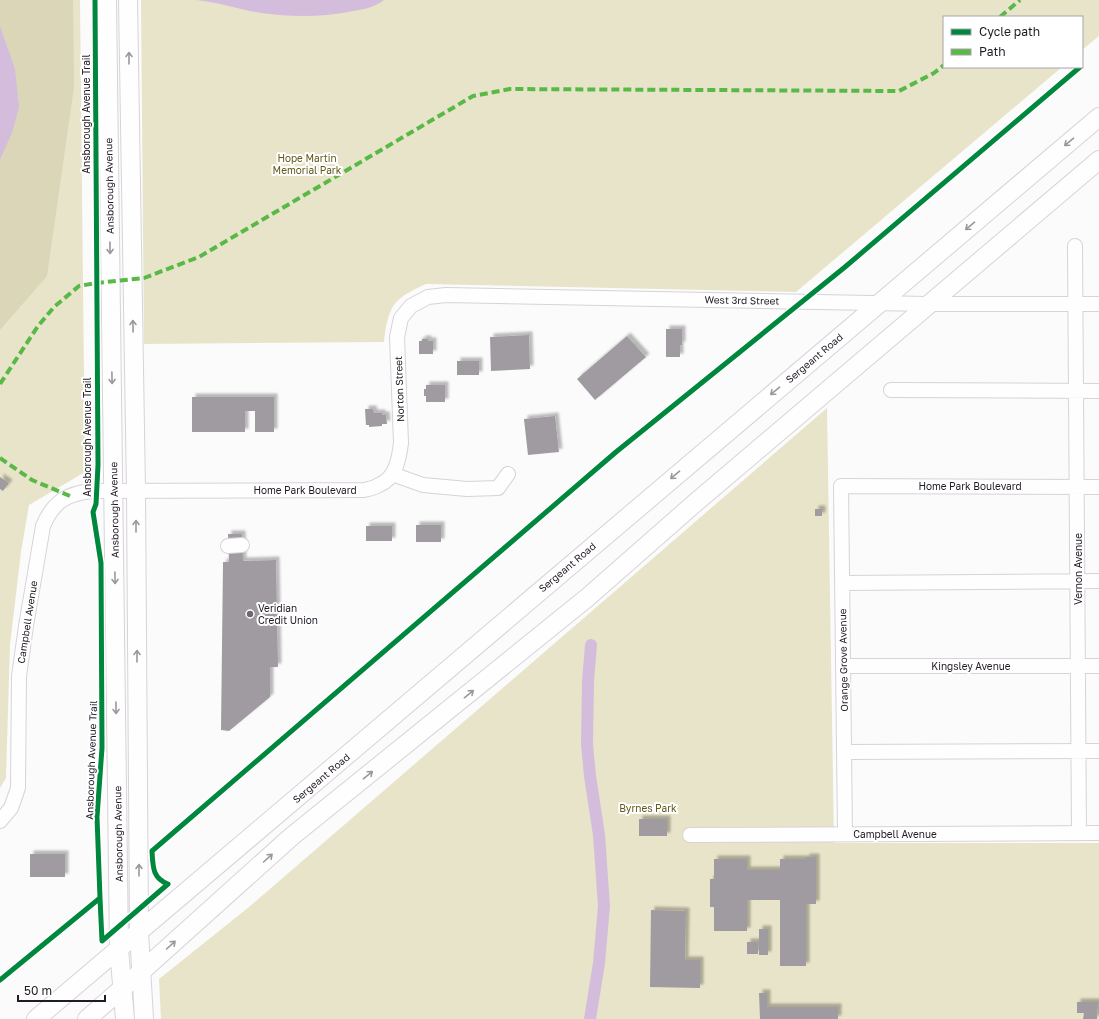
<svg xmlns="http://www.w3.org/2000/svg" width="1099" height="1019" font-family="'Golos Text',sans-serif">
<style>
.green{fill:#e8e4c9}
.forest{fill:#dbd6b8}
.water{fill:#d4bddc}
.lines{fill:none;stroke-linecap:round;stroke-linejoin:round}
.canal{stroke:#d4bddc;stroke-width:12}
.building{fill:#9f9ba1;filter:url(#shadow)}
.minor-casing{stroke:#d7d3d8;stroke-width:16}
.major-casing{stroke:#d7d3d8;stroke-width:20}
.minor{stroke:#fefefe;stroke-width:14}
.major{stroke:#fefefe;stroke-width:18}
.quiet{stroke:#58b947;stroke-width:4;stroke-dasharray:8 4;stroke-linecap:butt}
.cycleway-casing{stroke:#fff;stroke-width:8}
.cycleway{stroke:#00873e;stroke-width:5}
.oneway{stroke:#9b979c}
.poi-dot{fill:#6e6970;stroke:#fff;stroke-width:1.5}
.labels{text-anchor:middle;stroke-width:4;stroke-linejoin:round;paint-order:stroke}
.street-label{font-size:10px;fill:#221a25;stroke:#fff}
.park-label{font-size:10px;fill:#625819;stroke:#fff}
.poi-label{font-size:10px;fill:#221a25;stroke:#fff;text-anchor:start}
</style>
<defs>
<filter id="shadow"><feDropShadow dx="3.5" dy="-3.5" stdDeviation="1" flood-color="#0004"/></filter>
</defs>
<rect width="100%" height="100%" fill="#fbfbfb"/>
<path class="green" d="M0,0H80L85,472L29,505L21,552L10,645L6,778L0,788Z
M141,0H1099V36L1082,50V17H944V67H1062L796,292L426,284C415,289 401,295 394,305C387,315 385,331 384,342L144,344Z
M827,408L834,843H1099V1019H161L159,979L249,907Z"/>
<path class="forest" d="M0,0H73L74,87L47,276L0,330Z"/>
<path class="water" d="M196,0H384C373,8 365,9 353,11C321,18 287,17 255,12C235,8 216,2 196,0Z
M0,26L15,69L19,107L13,130L0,160Z"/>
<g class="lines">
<path class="canal" d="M590,1019L599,963L604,906L599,835L590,776L587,744L588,681L591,645"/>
</g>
<path class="building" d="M666,329H682V345H680V357H666Z
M529,335L530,369L491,371L490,337Z
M627,336L646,357L595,400L577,379Z
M422,339H428V341H433V354H419V341H422Z
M457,361H479V375H457Z
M426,385H445V402H426V396H424V389H426Z
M192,397H274V432H255V411H245V432H192Z
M365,409H373L374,413H382V415H386L387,424H382V426L369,427V425H366Z
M555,416L559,452L528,455L524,419Z
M0,477L9,483L3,491L0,489Z
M815,509H822V516H815Z
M416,525H441V542H416Z
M366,526H392V541H366Z
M228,534H242L243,561L276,560L278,667H270V697L229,731L221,730L223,562H229Z
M639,819H667V836H639Z
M30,854H65V877H30Z
M806,857H816V904H806V966H780V900H747V931H714V907H710V879H714V859H747V870H780V859H806Z
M651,910L686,911L685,960H700V988L650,987Z
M759,929H768V955H759Z
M747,942H758V954H747Z
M759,993H767V1007H838V1019H760Z
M1077,1002H1098L1097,1019H1083L1084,1013H1077Z"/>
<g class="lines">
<defs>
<path id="minor" d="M1075,246L1079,833
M891,390L1099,391
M392,474L423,485L467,489L498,488L508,474
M228,546L242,545
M842,583L1099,581
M843,666H1099
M844,752L1099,751
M0,821L11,808L18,788L19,676L26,626L43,526C53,502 67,493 93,491L364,490C369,489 374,488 379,485C396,478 399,459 401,443L397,337L401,318L411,306L428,297L446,295L928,304H1099
M845,834L841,486L1099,487
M690,835L1099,833"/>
<path id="major" d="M107,0L119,949L125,1019
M128,0L136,490L139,932L144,1019
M36,1019L1099,117
M87,1019L142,971L291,837L588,597L695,503L1099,160"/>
</defs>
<use href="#minor" class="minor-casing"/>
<use href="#major" class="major-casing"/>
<use href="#minor" class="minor"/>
<use href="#major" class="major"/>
<path class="quiet" d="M1000,17L1020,0
M0,384L38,326L54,307L79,286L96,283L144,278L199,257L473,96L510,89L899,91L934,73L944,65
M0,458L32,480L70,496"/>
<defs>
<path id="cycleway" d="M95,0L98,465L96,504L93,512L101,563L102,748L97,817L100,898
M0,980L100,898L102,941L168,884C152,878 153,866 152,851L616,452L845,267L1080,67"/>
</defs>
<use href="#cycleway" class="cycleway-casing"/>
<use href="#cycleway" class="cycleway"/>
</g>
<defs><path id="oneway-shaft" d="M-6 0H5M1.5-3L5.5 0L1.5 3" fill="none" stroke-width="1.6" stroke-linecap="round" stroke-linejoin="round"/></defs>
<g class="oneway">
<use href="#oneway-shaft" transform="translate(129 58) rotate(-90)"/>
<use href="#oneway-shaft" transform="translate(1069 142) rotate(140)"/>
<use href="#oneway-shaft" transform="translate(970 226) rotate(140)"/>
<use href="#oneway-shaft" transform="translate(110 248) rotate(89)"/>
<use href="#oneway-shaft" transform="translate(133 326) rotate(-91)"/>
<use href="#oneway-shaft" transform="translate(112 378) rotate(89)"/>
<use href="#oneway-shaft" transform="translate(775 391) rotate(140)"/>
<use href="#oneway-shaft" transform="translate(675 475) rotate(140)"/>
<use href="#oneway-shaft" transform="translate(136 526) rotate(-90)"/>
<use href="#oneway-shaft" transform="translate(115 578) rotate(89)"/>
<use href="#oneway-shaft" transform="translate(137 656) rotate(-90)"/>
<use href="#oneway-shaft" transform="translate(469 694) rotate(-39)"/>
<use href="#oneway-shaft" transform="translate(116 708) rotate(89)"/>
<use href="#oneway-shaft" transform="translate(368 775) rotate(-39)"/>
<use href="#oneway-shaft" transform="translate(268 858) rotate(-42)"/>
<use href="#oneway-shaft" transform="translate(139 870) rotate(-90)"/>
<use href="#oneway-shaft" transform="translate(171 945) rotate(-42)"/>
</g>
<circle class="poi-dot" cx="250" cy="614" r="4"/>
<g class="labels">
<g class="street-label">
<text transform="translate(86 114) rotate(-90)" y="4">Ansborough Avenue Trail</text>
<text transform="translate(109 186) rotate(-91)" y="4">Ansborough Avenue</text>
<text transform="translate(742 300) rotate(1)" y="4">West 3rd Street</text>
<text transform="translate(814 358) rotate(-40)" y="4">Sergeant Road</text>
<text transform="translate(399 389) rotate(-92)" y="4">Norton Street</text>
<text transform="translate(87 437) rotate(-90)" y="4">Ansborough Avenue Trail</text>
<text x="970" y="490">Home Park Boulevard</text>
<text x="305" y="494">Home Park Boulevard</text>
<text transform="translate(114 510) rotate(-91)" y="4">Ansborough Avenue</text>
<text transform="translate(567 567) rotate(-40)" y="4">Sergeant Road</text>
<text transform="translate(1078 569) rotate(-90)" y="4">Vernon Avenue</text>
<text transform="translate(27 622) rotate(-81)" y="4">Campbell Avenue</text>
<text transform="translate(843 660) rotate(-91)" y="4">Orange Grove Avenue</text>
<text x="971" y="670">Kingsley Avenue</text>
<text transform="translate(91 760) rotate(-88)" y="4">Ansborough Avenue Trail</text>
<text transform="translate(321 778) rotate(-40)" y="4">Sergeant Road</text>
<text transform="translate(118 834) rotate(-91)" y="4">Ansborough Avenue</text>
<text x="895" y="838">Campbell Avenue</text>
</g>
<g class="park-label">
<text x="307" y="162">Hope Martin<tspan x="307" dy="12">Memorial Park</tspan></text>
<text x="648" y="812">Byrnes Park</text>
</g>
<g class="poi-label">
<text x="258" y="612">Veridian<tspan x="258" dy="12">Credit Union</tspan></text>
</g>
</g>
<rect x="943" y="16" width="140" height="52" fill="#ffffff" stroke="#a7a3a8"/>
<rect x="951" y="29" width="20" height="6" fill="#00873e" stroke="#a7a3a8"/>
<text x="979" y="36" font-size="12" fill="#221a25">Cycle path</text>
<rect x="951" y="49" width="20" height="6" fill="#58b947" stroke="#a7a3a8"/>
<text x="979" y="56" font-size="12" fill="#221a25">Path</text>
<path d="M18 995v6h87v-6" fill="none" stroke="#221a25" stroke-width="2"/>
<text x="24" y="995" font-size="12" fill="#221a25" stroke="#ffffff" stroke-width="3" paint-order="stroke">50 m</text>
</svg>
